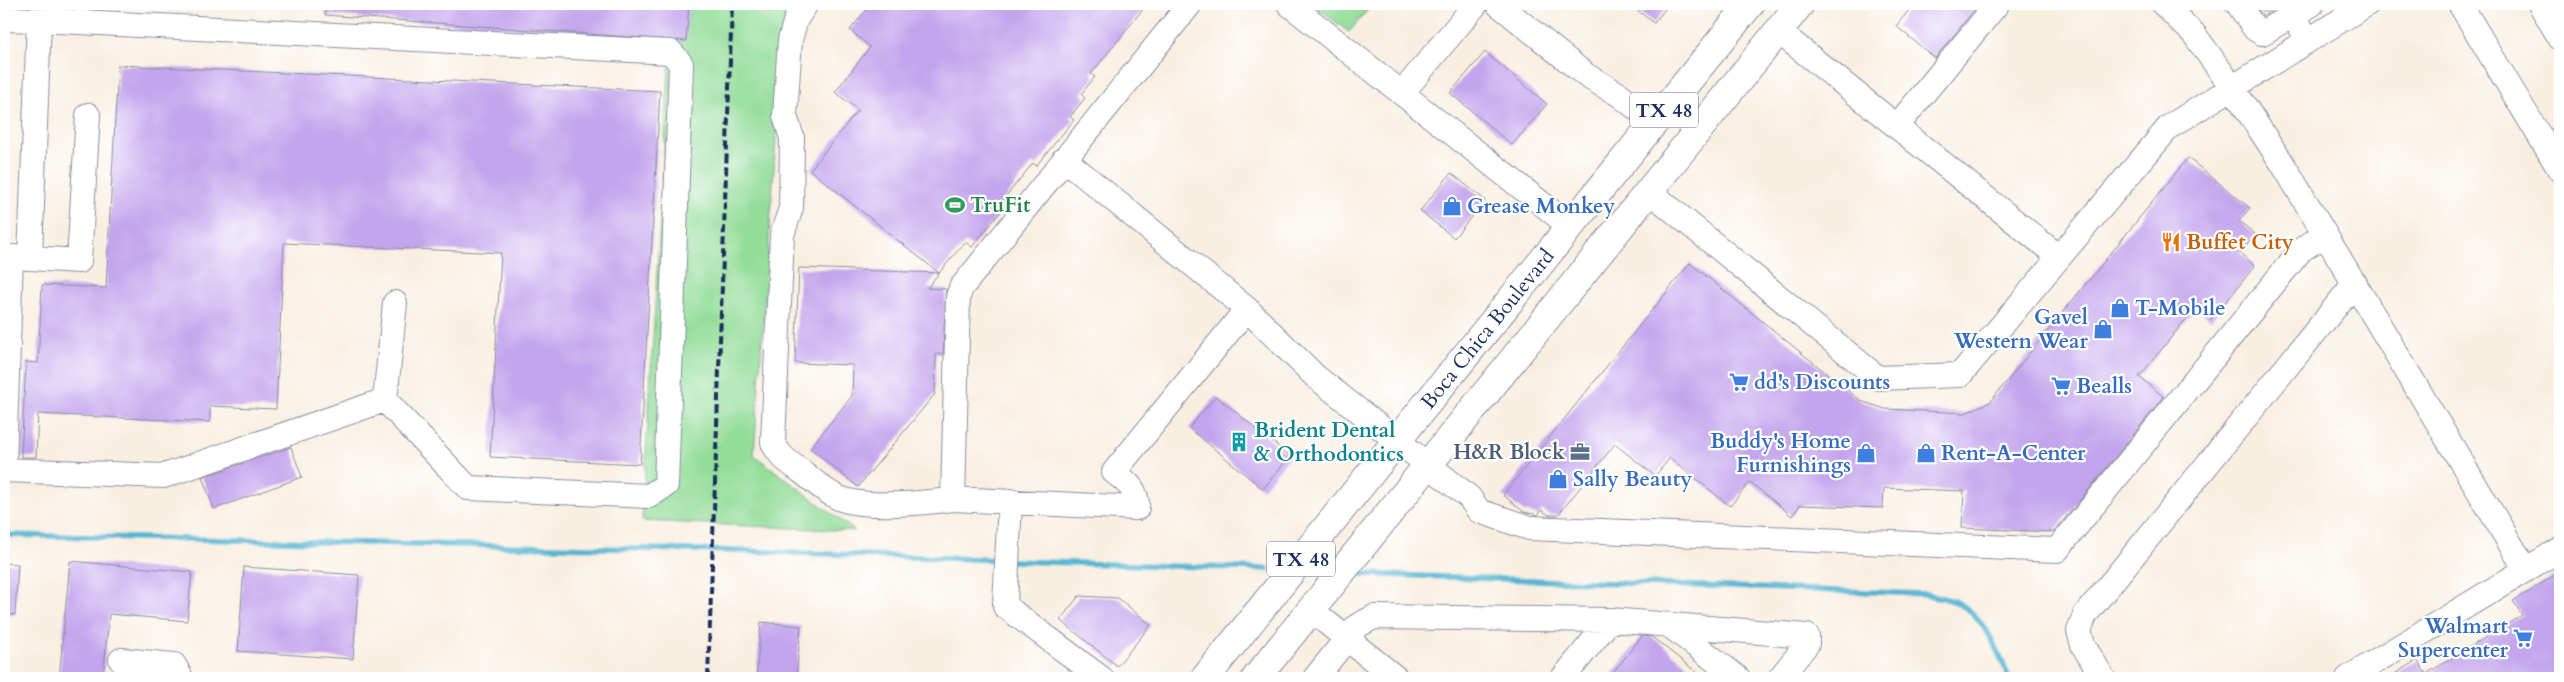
<svg xmlns="http://www.w3.org/2000/svg" width="2564" height="682" font-family="Cardo,serif">
<style>
.green{fill:#93dd99;stroke:#57867c}
.lines{fill:none;stroke-linecap:round;stroke-linejoin:round}
.stream{stroke:#54b5d3;stroke-width:5.5}
.building{fill:#c3a5ed}
.minor-tunnel{stroke:#cdc9c7;stroke-width:24;stroke-dasharray:24 12;stroke-linecap:butt}
.minor-casing{stroke:#8a8fa0;stroke-width:26}
.major-casing{stroke:#8a8fa0;stroke-width:30}
.minor{stroke:#fff;stroke-width:24}
.major{stroke:#fff;stroke-width:28}
.rail{stroke:#1b2f5e;stroke-width:4;stroke-dasharray:8 4;stroke-linecap:butt}
.labels{text-anchor:middle;stroke-width:4.5;stroke-linejoin:round;paint-order:stroke}
.shield{fill:#fff;stroke:#5f6d8e;stroke-width:1}
.shield-label{font-size:20px;font-weight:bold;fill:#1b2f5e}
.leisure-label{font-size:21px;font-weight:bold;fill:#27864d;stroke:#fff;text-anchor:start}
.shop-label{font-size:21px;font-weight:bold;fill:#366cbe;stroke:#fff;text-anchor:start}
.food-label{font-size:21px;font-weight:bold;fill:#c56008;stroke:#fff;text-anchor:start}
.street-label{font-size:21px;fill:#1b2f5e;stroke:#fff}
.culture-label{font-size:21px;font-weight:bold;fill:#0d838f;stroke:#fff;text-anchor:start}
.service-label{font-size:21px;font-weight:bold;fill:#4e5e75;stroke:#fff;text-anchor:end}
</style>
<rect width="100%" height="100%" fill="#fff"/>
<filter id="ink" filterUnits="userSpaceOnUse"><feTurbulence type="fractalNoise" baseFrequency=".02" numOctaves="2"/><feDisplacementMap in="SourceGraphic" scale="10" xChannelSelector="R" yChannelSelector="G"/><feConvolveMatrix kernelMatrix="1 2 1 2 8 2 1 2 1" color-interpolation-filters="sRGB"/></filter>
<filter id="wash" filterUnits="userSpaceOnUse"><feTurbulence type="fractalNoise" baseFrequency=".0096" numOctaves="4" result="noise"/><feDisplacementMap in="SourceGraphic" scale="20" xChannelSelector="R" yChannelSelector="G"/><feGaussianBlur stdDeviation="1.12" result="paint"/><feColorMatrix in="noise" values="0 0 0 0 0 0 0 0 0 0 0 0 0 0 0 0 0 1.4 0 .05"/><feComposite in="paint" operator="in"/></filter>
<g filter="url(#wash)">
<rect width="100%" height="100%" fill="#f9efe1"/>
<path class="green" d="M673,4H790L785,10L754,455L855,531L642,521Z
M1312,4H1373L1349,32Z"/>
<g class="lines">
<path class="stream" d="M4,535L740,551L1002,560
M1012,561L1267,569
M1363,574L1925,594C1935,597 1947,598 1956,602C1985,616 1998,651 2009,678"/>
</g>
<g id="blocks">
<path class="building" d="M326,4H689L686,41L325,15Z
M871,4H1147L1091,74L1095,77L1081,94L1085,98L1070,117L1074,120L1036,166L1033,163L1003,200L1007,204L972,247L965,242L939,273L810,170L858,110L835,92L870,47L850,30Z
M1629,4H1669L1654,23Z
M1914,4H1979L1935,58L1896,26Z
M2254,4H2285L2263,16Z
M1485,52L1547,104L1512,145L1450,93Z
M118,65L660,91L640,464L490,457L501,253L284,243L276,409L210,406V422L38,414L36,457H21L26,362L38,363L42,285L106,288Z
M2188,158L2250,208L2239,221L2255,234L2240,253L2255,266L2211,320L2196,307L2139,377L2164,397L2054,532L1962,528L1964,491L1884,488L1883,508L1800,505L1792,516L1750,482L1730,506L1670,458L1655,476L1615,444L1558,515H1549L1542,510L1538,515L1524,512L1503,495L1690,263L1861,401L1885,409L1965,413L1990,402Z
M1451,173L1485,200L1454,238L1420,211Z
M799,268L939,273L927,288L946,289L943,354H936L935,394L858,487L810,448L852,396L853,365L795,363Z
M1216,396L1290,456L1263,489L1189,428Z
M291,447L302,477L214,509L202,477Z
M70,561L192,572L187,621L109,614L103,678H59Z
M4,563L18,564L15,615L4,614Z
M244,567L359,575L353,659L238,651Z
M2560,572V678H2388L2417,660L2426,674L2522,615L2513,601Z
M1079,596L1118,598L1151,625L1117,666L1060,620Z
M761,622L801,626L796,678H756Z
M1642,636L1652,637L1704,678H1609Z"/>
</g>
</g>
<g filter="url(#ink)">
<use href="#blocks" fill-opacity="0" stroke="#8a8fa0" stroke-width="1"/>
<g class="lines">
<path class="minor-tunnel" d="M2274,4L2278,10"/>
<defs>
<path id="minor" d="M806,4L796,19L790,40L785,116L792,138L791,208L782,235L773,442C778,456 790,463 802,472C813,480 826,493 839,498C865,509 926,503 953,499L1137,508C1138,490 1127,482 1114,472L1247,309
M1289,4L1570,226
M1498,4L1587,76L1620,95L1654,122
M2163,4L2194,34L2232,87L2284,166L2526,570
M2238,4L2255,29L2262,33L2293,15L2308,40
M2460,4L2560,170
M2540,4L2560,38
M2293,15L2312,4
M4,19L39,20
M1778,31L2059,257
M1402,93L1476,4
M1897,126L1997,4
M1064,159L1247,309L1316,377L1469,497L1479,511L1529,528L2057,550L2301,250L2325,234
M1649,191L1878,378L1960,375L2169,127L2367,4
M30,258L79,261L88,115
M4,462L11,257L30,258L39,20L671,52L681,64L666,485L649,496L468,488L385,400L395,303
M4,470L164,476L385,400
M953,499L958,297L961,288L1190,4
M1010,501L1005,606L1101,678
M1311,610L1396,678
M1669,625L1738,678
M121,660L174,665L181,678
M1315,678L1357,626L1374,617L1610,620L1807,636V644L1780,678
M1563,678L1610,620
M2103,678L2083,645L2079,631L2085,615L2355,283
M2348,678L2560,549"/>
<g id="major">
<path id="s1" d="M1205,678L1750,4"/>
<path d="M1256,678L1800,4"/>
</g>
</defs>
<use href="#minor" class="minor-casing"/>
<use href="#major" class="major-casing"/>
<use href="#minor" class="minor"/>
<use href="#major" class="major"/>
<path class="rail" d="M708,678L732,4"/>
</g>
</g>
<defs>
<symbol id="stadium-bare" viewBox="-9 -9 18 18"><path d="M0-5a6.5 5 0 1 0 0 10a6.5 5 0 1 0 0-10ZM-3.5-1.8h7v3.6h-7Z" fill="#2e9e5b" stroke="#fff" stroke-width="2.5" paint-order="stroke"/></symbol>
<symbol id="shop-bare" viewBox="-9 -9 18 18"><path d="M-5-2.5h2.3a2.7 3.5 0 0 1 5.4 0H5L5.5 6h-11ZM-1.5-2.5h3a1.5 2.3 0 0 0-3 0Z" fill="#3f7fe0" stroke="#fff" stroke-width="2.5" paint-order="stroke"/></symbol>
<symbol id="restaurant-bare" viewBox="-9 -9 18 18"><path d="M-5-6h1v4h1v-4h1v4h1v-4h1v5L-1.5 .5V6h-2V.5L-5-1ZM5-6V6H3V1.5H1.5Q1.5-4 5-6Z" fill="#e8710a" stroke="#fff" stroke-width="2.5" paint-order="stroke"/></symbol>
<symbol id="supermarket-bare" viewBox="-9 -9 18 18"><path d="M-6-5.5h2.5l.6 2H6L4.5 2H-2.5L-4.4-4H-6ZM-1.5 3.2a1.3 1.3 0 1 0 .1 0ZM3 3.2a1.3 1.3 0 1 0 .1 0Z" fill="#3f7fe0" stroke="#fff" stroke-width="2.5" paint-order="stroke"/></symbol>
<symbol id="building-bare" viewBox="-9 -9 18 18"><path d="M-4-6H4V6H1V3H-1V6H-4ZM-2.5-4.3h1.7v1.8h-1.7ZM.8-4.3h1.7v1.8H.8ZM-2.5-1h1.7V.8h-1.7ZM.8-1h1.7V.8H.8Z" fill="#0f9aa8" stroke="#fff" stroke-width="2.5" paint-order="stroke"/></symbol>
<symbol id="office-bare" viewBox="-9 -9 18 18"><path d="M-6-3h4V-5.5h4V-3h4V5H-6ZM-1-4.5V-3h2v-1.5ZM-6 0V1H6V0Z" fill="#5c6f8a" stroke="#fff" stroke-width="2.5" paint-order="stroke"/></symbol>
</defs>
<g fill-rule="evenodd">
<use href="#stadium-bare" x="941" y="191" width="28" height="28"/>
<use href="#shop-bare" x="1438" y="192" width="28" height="28"/>
<use href="#restaurant-bare" x="2157" y="228" width="28" height="28"/>
<use href="#shop-bare" x="2106" y="294" width="28" height="28"/>
<use href="#shop-bare" x="2089" y="315" width="28" height="28"/>
<use href="#supermarket-bare" x="1725" y="368" width="28" height="28"/>
<use href="#supermarket-bare" x="2047" y="372" width="28" height="28"/>
<use href="#building-bare" x="1225" y="428" width="28" height="28"/>
<use href="#office-bare" x="1566" y="438" width="28" height="28"/>
<use href="#shop-bare" x="1852" y="439" width="28" height="28"/>
<use href="#shop-bare" x="1912" y="439" width="28" height="28"/>
<use href="#shop-bare" x="1544" y="465" width="28" height="28"/>
<use href="#supermarket-bare" x="2509" y="624" width="28" height="28"/>
</g>
<g class="labels">
<g class="shield">
<rect x="1630" y="92.5" width="68" height="35" rx="4"/>
<rect x="1267" y="541.5" width="68" height="35" rx="4"/>
</g>
<g class="shield-label">
<text x="1664" y="117">TX 48</text>
<text x="1301" y="566">TX 48</text>
</g>
<g class="leisure-label">
<text x="970" y="212">TruFit</text>
</g>
<g class="shop-label">
<text x="1467" y="213">Grease Monkey</text>
<text x="2135" y="315">T-Mobile</text>
<text x="2088" y="324" text-anchor="end">Gavel<tspan x="2088" dy="24">Western Wear</tspan></text>
<text x="1754" y="389">dd's Discounts</text>
<text x="2076" y="393">Bealls</text>
<text x="1851" y="448" text-anchor="end">Buddy's Home<tspan x="1851" dy="24">Furnishings</tspan></text>
<text x="1941" y="460">Rent-A-Center</text>
<text x="1573" y="486">Sally Beauty</text>
<text x="2508" y="633" text-anchor="end">Walmart<tspan x="2508" dy="24">Supercenter</tspan></text>
</g>
<g class="food-label">
<text x="2186" y="249">Buffet City</text>
</g>
<g class="street-label">
<text dy="7" stroke="none"><textPath href="#s1" startOffset="449">Boca Chica Boulevard</textPath></text>
</g>
<g class="culture-label">
<text x="1254" y="437">Brident Dental<tspan x="1254" dy="24">&amp; Orthodontics</tspan></text>
</g>
<g class="service-label">
<text x="1565" y="459">H&amp;R Block</text>
</g>
</g>
<rect width="2564" height="682" fill="none" stroke="#fff" stroke-width="20"/>
</svg>
